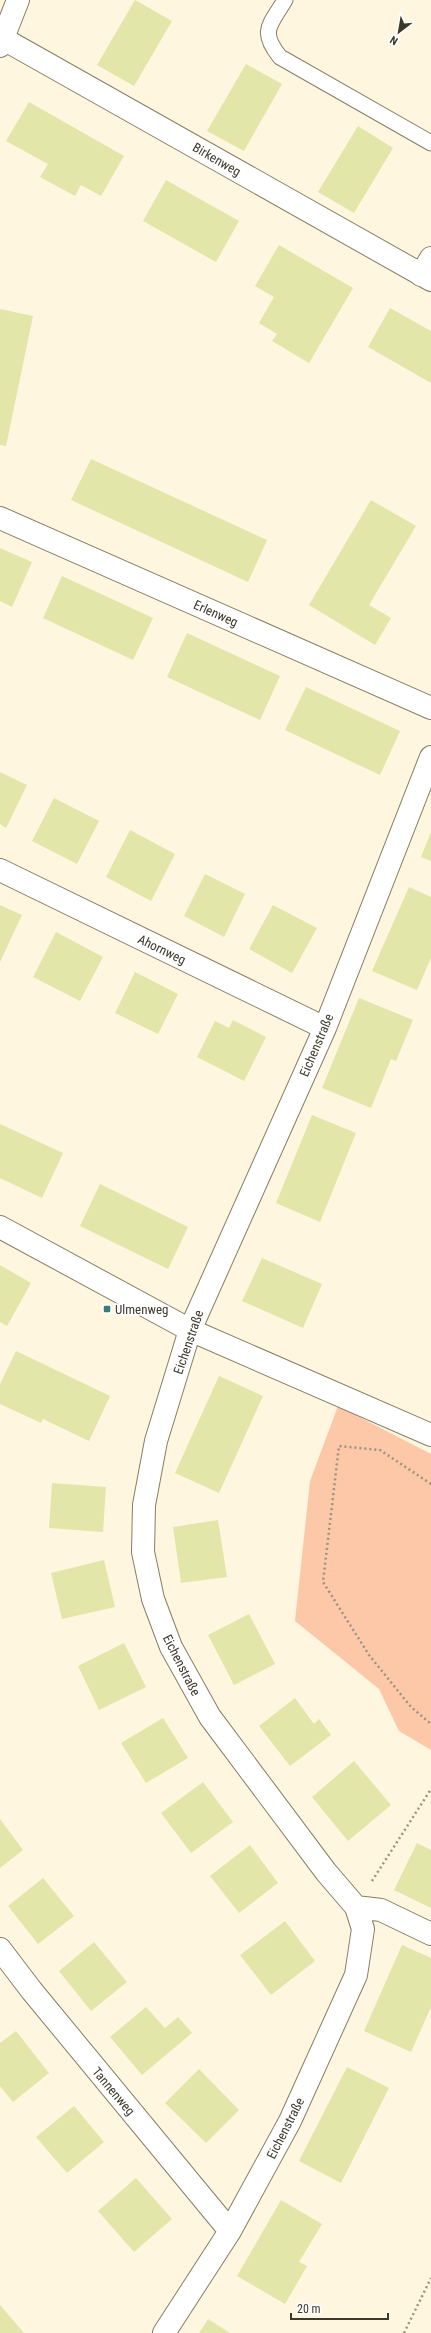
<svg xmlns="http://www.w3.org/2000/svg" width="431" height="2333" font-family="'Roboto Condensed',sans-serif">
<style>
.green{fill:#fdc8a7}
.building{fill:#e3e6a9}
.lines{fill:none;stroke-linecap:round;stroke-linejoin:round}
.service-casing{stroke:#877e64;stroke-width:17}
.minor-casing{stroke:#877e64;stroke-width:24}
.path{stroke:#9a9482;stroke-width:2.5;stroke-dasharray:2 3;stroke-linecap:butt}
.service{stroke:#fff;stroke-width:15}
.minor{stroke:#fff;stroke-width:22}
.poi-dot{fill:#367d76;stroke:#fff;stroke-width:1.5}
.labels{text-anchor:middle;stroke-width:3.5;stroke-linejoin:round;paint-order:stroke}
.street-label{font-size:13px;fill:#3c382c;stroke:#fff}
.poi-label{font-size:13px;fill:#3c382c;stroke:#fff;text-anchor:start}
</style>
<rect width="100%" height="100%" fill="#fef6df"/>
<path class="green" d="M338,1406L431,1454V1750L399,1731L379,1689L295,1621L310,1481Z"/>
<path class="building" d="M135,0L172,21L134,86L97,65Z
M246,64L282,84L244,151L207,131Z
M29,102L124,156L101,196L81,185L75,196L40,177L48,164L6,141Z
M358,126L393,148L354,213L318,192Z
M166,180L239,221L216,262L143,221Z
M279,245L353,288L309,363L272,341L277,334L259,323L274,297L255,286Z
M390,308L431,331V383L368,347Z
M0,309L33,316L6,446L0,445Z
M91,459L267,540L248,582L71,500Z
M371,500L416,526L369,605L391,618L375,645L309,605Z
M0,548L32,562L12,607L0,601Z
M62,576L153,618L133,660L43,618Z
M187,633L280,676L260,720L167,677Z
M306,687L400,731L380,775L285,730Z
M0,772L27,785L6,828L0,824Z
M54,798L99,821L77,864L32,841Z
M130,830L175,854L151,901L106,877Z
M431,832V861L421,857Z
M205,874L245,894L224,937L184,916Z
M409,887L431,897V958L417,990L372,971Z
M0,905L22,915L0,962Z
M273,905L317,928L292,973L249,949Z
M56,932L103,957L80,1001L33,977Z
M135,972L178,994L158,1034L115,1013Z
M359,998L413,1020L396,1061L391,1059L371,1108L322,1088Z
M233,1020L266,1037L244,1081L197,1057L215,1021L229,1028Z
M312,1115L356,1133L320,1222L276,1203Z
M0,1124L63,1153L42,1198L0,1178Z
M100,1184L188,1227L168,1269L80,1226Z
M262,1258L322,1284L303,1328L242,1301Z
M0,1265L31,1283L7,1326L0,1322Z
M16,1351L110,1396L89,1441L43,1419L41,1423L0,1404V1384Z
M219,1376L263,1396L219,1493L175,1473Z
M52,1483L106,1487L103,1532L49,1528Z
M218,1520L227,1577L181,1583L173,1527Z
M104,1560L115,1607L62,1619L51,1573Z
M249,1614L275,1664L234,1685L208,1635Z
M124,1643L146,1687L99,1710L78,1666Z
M295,1698L314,1724L319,1719L331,1735L290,1766L259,1726Z
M163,1718L188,1758L146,1783L121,1743Z
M354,1761L391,1805L348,1841L312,1797Z
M203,1782L233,1822L191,1853L161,1813Z
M0,1819L23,1850L0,1868Z
M417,1843L431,1850V1908L394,1890Z
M250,1845L278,1883L239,1913L210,1876Z
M43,1878L74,1916L38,1944L8,1906Z
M285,1921L315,1961L271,1995L240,1955Z
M94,1942L127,1982L91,2011L59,1971Z
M402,1945L431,1958V2007L411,2052L364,2031Z
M146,2007L165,2028L178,2017L192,2033L142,2075L110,2037Z
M16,2031L49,2073L13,2102L0,2086V2043Z
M347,2067L389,2088L341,2183L299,2161Z
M199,2069L239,2110L206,2143L165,2103Z
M74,2106L104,2142L67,2173L36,2137Z
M136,2178L172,2219L134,2252L98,2211Z
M281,2200L322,2224L299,2262L307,2266L285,2304L237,2276Z
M0,2305L24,2333H0Z
M208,2319L230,2333H199Z"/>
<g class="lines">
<defs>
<path id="service" d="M285,0C270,25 259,31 280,57L431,143"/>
<path id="minor" d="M0,37L431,280
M0,46L18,0
M421,275L431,258
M0,518L431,708
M0,870L325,1028
M0,1227L190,1330L431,1435
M356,1907L381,1910L431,1934
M0,1949L32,1991L230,2231
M164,2333L230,2231L290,2121L356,1975L363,1929L356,1907L326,1872L210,1717L171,1647L153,1599L143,1552L144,1505L156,1441L190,1330L325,1028L431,757"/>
</defs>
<use href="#service" class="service-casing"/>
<use href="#minor" class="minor-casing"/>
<path class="path" d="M431,1484L380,1450L339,1446L323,1582L369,1655L411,1707L431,1724
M372,1881L431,1789
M404,2333L431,2278"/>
<use href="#service" class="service"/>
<use href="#minor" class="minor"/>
</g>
<rect class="poi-dot" x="103" y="1305" width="8" height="8" rx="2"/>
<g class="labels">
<g class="street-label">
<text transform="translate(217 159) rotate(30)" y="5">Birkenweg</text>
<text transform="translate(216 613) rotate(24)" y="5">Erlenweg</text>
<text transform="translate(162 949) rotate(26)" y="5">Ahornweg</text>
<text transform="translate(316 1045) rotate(-67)" y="5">Eichenstraße</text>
<text transform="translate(188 1342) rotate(-71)" y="5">Eichenstraße</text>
<text transform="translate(182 1665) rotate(63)" y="5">Eichenstraße</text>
<text transform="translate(114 2091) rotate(50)" y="5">Tannenweg</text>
<text transform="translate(285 2128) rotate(-63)" y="5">Eichenstraße</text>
</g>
<g class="poi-label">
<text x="115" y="1314">Ulmenweg</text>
</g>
</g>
<g transform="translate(399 32) rotate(211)" stroke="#ffffff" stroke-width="3" paint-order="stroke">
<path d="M0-3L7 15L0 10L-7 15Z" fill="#3c382c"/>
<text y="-6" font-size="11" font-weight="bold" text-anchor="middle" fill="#3c382c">N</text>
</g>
<path d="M291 2313v6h97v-6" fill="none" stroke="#3c382c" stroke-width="2"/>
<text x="297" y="2313" font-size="12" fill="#3c382c" stroke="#ffffff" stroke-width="3" paint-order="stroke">20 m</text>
</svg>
